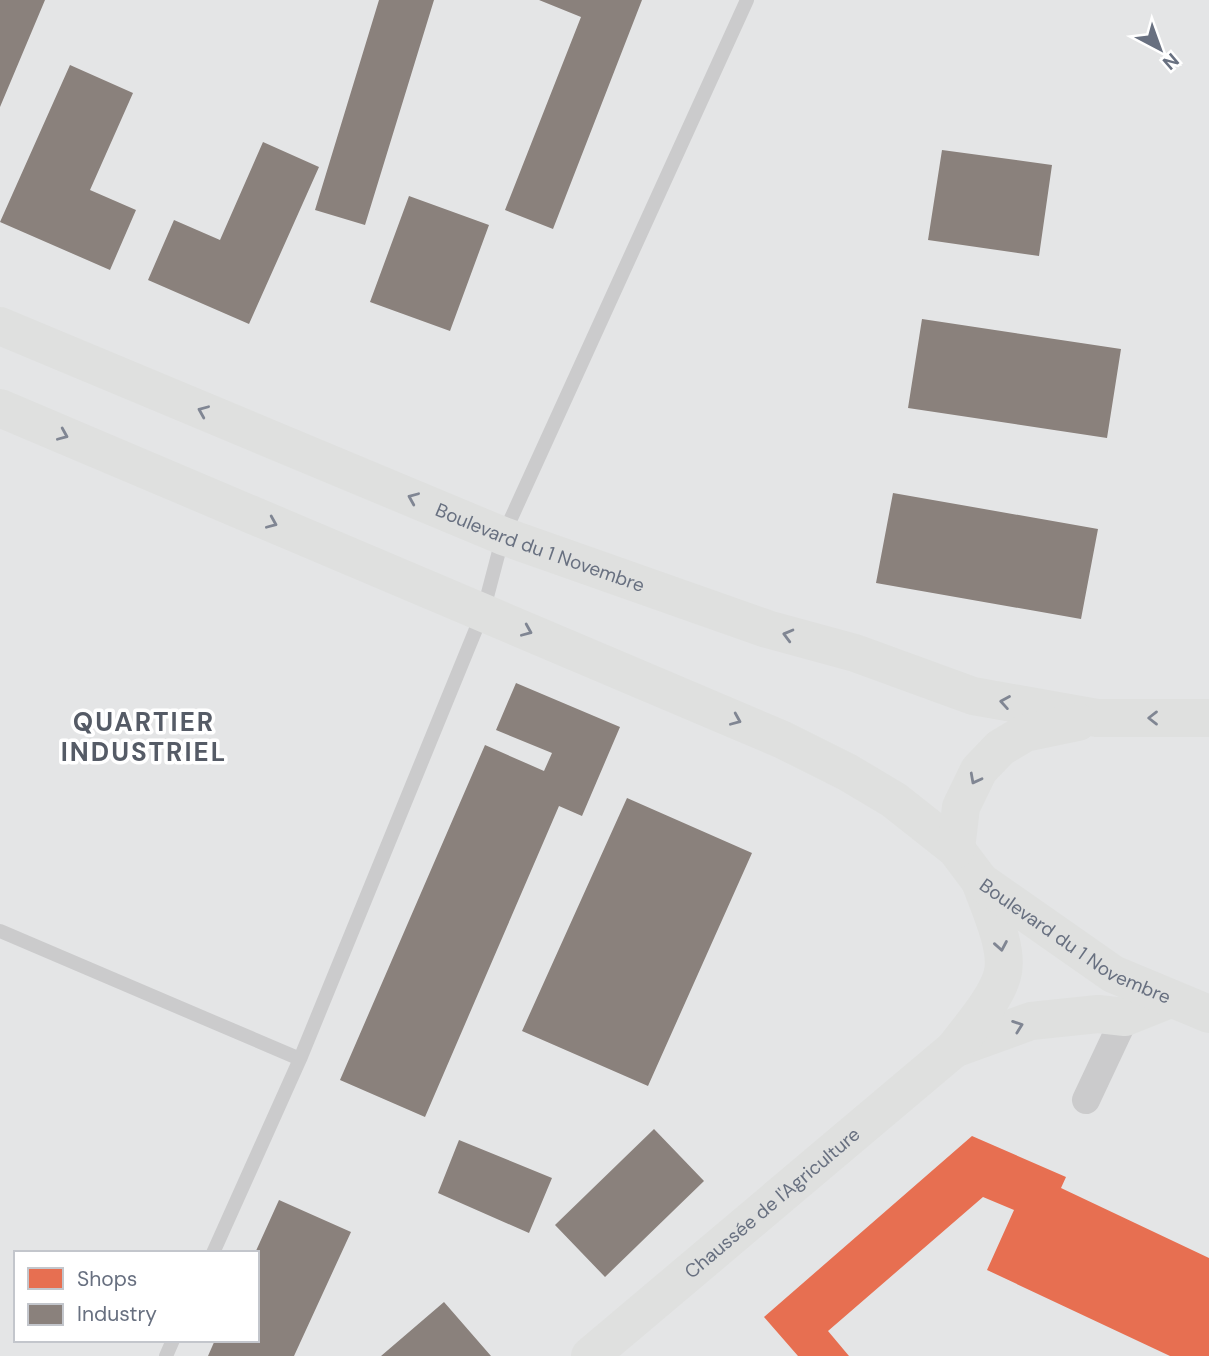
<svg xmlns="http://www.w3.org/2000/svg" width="1209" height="1356" font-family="'DM Sans',sans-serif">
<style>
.built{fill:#e4e5e6;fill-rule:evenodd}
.shops{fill:#e76f51}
.industry{fill:#8a817c}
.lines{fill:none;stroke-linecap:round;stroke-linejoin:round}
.lane{stroke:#cbcbcc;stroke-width:14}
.street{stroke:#cbcbcc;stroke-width:28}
.secondary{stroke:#dfe0df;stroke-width:38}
.primary{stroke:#dfe0df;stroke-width:38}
.oneway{stroke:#808693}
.labels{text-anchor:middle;stroke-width:7;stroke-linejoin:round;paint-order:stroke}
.street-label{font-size:19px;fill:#687080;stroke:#fff}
.district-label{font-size:26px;font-weight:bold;letter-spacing:2px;fill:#555b66;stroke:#fff}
</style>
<rect width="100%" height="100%" fill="#f4f4f3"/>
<path class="built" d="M0,0H1209V1356H0ZM16,1253H257V1340H16Z"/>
<path class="shops" d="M972,1136L1066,1177L1061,1188L1209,1258V1356H1170L987,1270L1014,1210L983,1197L828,1331L849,1356H798L764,1317Z"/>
<path class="industry" d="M0,0H45L0,107Z
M379,0H434L365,225L315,210Z
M539,0H642L553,229L505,210L581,17Z
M70,65L133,93L90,190L136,210L110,270L0,222Z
M263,142L319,167L249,324L148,280L174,220L220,240Z
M942,150L1052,165L1039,256L928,240Z
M409,196L489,225L450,331L370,302Z
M922,319L1121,349L1107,438L908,408Z
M893,493L1098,529L1081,619L876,583Z
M516,683L620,727L582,816L559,806L425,1117L340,1080L485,745L544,771L552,753L496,730Z
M627,798L752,853L648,1086L522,1031Z
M654,1129L704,1181L605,1277L555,1225Z
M459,1140L552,1178L529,1233L438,1193Z
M279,1200L351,1232L294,1356H208L215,1340H257V1253H255Z
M444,1302L491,1356H381Z"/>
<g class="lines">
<path class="lane" d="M0,931L300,1059
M213,1253L300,1059L483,612L503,536L747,0
M166,1356L173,1340"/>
<path class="street" d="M1086,1100L1125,1017"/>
<g class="secondary">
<path d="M954,1049L1031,1021L1098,1014L1125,1017L1170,999"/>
<path id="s1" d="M590,1356L954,1049C969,1029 995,1000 1002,976C1010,950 989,907 980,881"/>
</g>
<g class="primary">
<path id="s2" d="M0,326L503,536L767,629L855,653L973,696L1097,718H1209"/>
<path id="s3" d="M0,408L611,667L783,740L847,772L894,800L956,849L980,881L1113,974L1209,1014"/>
<path d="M956,849L961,807L979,770L1000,748L1025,733L1078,722"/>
</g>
</g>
<defs><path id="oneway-chevron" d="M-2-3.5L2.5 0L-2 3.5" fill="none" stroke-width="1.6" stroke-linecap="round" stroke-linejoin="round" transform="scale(1.75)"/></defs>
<g class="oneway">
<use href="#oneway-chevron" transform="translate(203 411) rotate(-157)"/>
<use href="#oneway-chevron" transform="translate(63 435) rotate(23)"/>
<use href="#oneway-chevron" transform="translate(413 498) rotate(-157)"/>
<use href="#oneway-chevron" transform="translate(272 523) rotate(23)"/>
<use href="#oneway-chevron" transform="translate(527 631) rotate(23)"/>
<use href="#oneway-chevron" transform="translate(788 635) rotate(-165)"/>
<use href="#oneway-chevron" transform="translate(1005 702) rotate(-170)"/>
<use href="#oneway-chevron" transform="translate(1153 718) rotate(-180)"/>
<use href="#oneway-chevron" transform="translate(736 720) rotate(23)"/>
<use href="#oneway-chevron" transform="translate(975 779) rotate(118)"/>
<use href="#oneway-chevron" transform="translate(1001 946) rotate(80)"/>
<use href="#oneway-chevron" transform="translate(1018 1026) rotate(-20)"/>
</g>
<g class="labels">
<g class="street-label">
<text dy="7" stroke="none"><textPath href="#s2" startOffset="584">Boulevard du 1 Novembre</textPath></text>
<text dy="7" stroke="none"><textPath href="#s3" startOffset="1209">Boulevard du 1 Novembre</textPath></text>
<text dy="7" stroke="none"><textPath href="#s1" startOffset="238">Chaussée de l'Agriculture</textPath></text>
</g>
<g class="district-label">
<text x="144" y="731">QUARTIER<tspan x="144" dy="30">INDUSTRIEL</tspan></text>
</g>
</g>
<rect x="14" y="1251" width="245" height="91" fill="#ffffff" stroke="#c3c6cc" stroke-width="2"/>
<rect x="28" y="1268" width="35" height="21" fill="#e76f51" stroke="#c3c6cc" stroke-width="2"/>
<text x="77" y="1286" font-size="21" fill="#687080">Shops</text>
<rect x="28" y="1304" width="35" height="21" fill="#8a817c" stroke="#c3c6cc" stroke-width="2"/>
<text x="77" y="1321" font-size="21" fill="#687080">Industry</text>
<g transform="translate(1160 49) rotate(139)" stroke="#ffffff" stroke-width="5" paint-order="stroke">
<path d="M0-5L12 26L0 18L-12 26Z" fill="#687080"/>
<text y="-10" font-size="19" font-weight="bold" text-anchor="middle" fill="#687080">N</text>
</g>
</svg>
